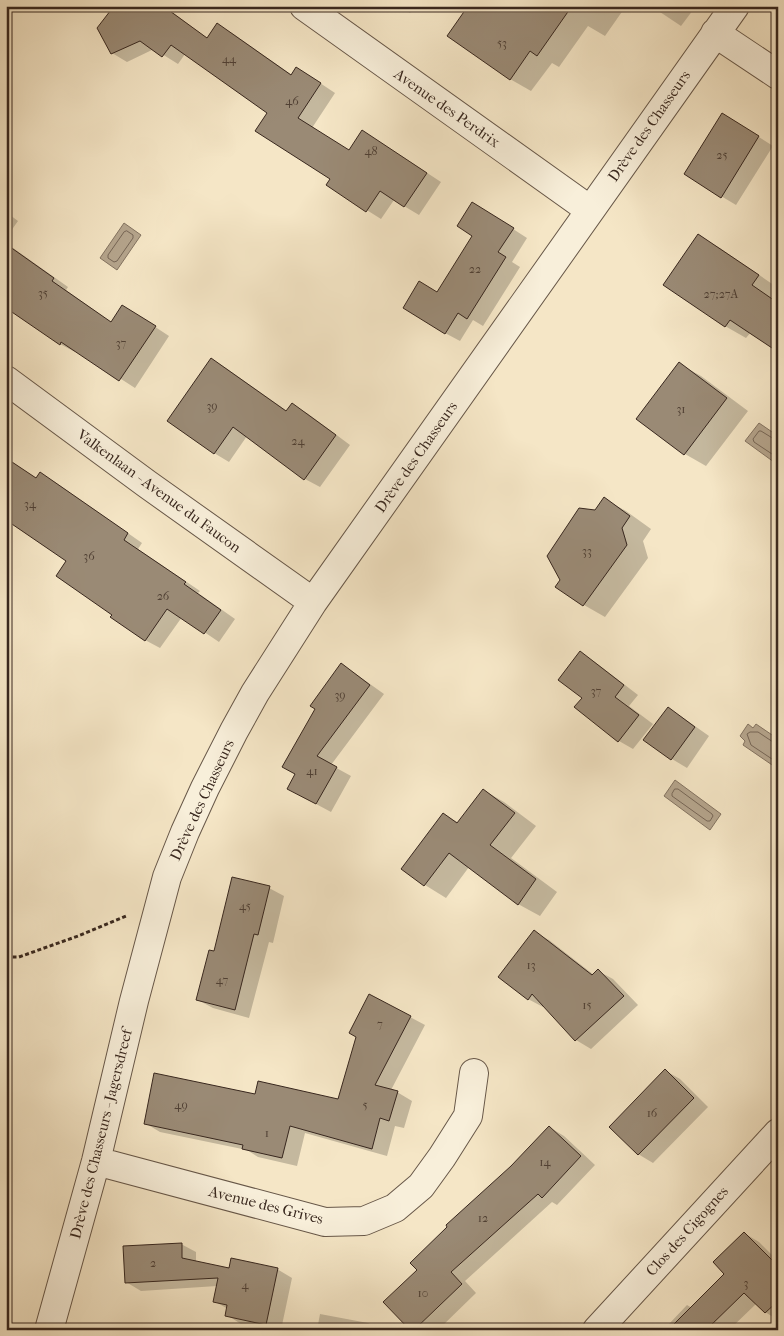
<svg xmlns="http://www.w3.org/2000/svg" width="784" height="1336" font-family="'IM FELL French Canon',serif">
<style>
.water{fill:#b5a58d;stroke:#837361}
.shadow{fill:#0003}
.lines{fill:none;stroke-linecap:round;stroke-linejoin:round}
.shore{stroke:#766656;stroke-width:1}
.building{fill:#9a8a75;stroke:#38271e}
.minor-casing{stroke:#675748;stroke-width:30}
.path{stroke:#38271e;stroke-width:3;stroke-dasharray:4 2.5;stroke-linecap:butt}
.minor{stroke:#f8efda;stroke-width:28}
.labels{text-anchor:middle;stroke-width:5;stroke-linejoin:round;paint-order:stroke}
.number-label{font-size:12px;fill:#504034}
.street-label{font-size:15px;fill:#38271e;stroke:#f8efda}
</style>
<rect width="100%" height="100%" fill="#f5e6c6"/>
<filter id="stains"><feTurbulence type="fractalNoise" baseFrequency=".004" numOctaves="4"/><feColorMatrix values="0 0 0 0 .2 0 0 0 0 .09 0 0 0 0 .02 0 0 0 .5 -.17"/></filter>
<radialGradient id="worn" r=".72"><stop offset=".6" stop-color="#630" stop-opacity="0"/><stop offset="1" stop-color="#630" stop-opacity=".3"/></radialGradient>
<path class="water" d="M124,223L141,235L117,270L100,258Z
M759,423L778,436V465L745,441Z
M748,724L753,728L756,724L778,739V769L743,745L745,741L740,736Z
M675,780L721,814L710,830L664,796Z"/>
<path class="shadow" d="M100,6H168L167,8L208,39L218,25L232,33L292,75L311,77L335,93L312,128L349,152L377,140L441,182L419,215L394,200L381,219L327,185L332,178L268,113L185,54L178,64L154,49L127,62L112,53L110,13Z
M398,6H415L410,13Z
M478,6H626L605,36L588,26L559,67L552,63L531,91L510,79Z
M651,6H696L681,26Z
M737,123L773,146L736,205L721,196Z
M6,212L18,221L6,238Z
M487,212L527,238L512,262L520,267L483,326L473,320L460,341L445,333L437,293L474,235Z
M698,236L720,248L778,288V291L773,298L778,302V351L751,332L746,338L725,326Z
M6,243L68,287L66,290L112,323L137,315L169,336L135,388L76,350L75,352L60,344L6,306Z
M212,360L226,368L287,411L292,405L307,413L350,445L320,487L305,479L247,436L229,462L214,453Z
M679,364L701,376L748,411L706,466L685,454Z
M6,458L37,479L40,474L55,482L142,543L138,549L200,591L198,593L235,619L219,642L182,617L160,648L145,640L114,614L67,561L10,521L6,526Z
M604,499L626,511L651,529L643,541L648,558L605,617L584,605L562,580L596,511Z
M580,653L595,662L638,695L629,706L653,724L633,749L619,741L583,698Z
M341,665L356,674L384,694L331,765L351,776L331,812L303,797L297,774Z
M668,709L682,717L709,736L687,768L672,759L645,740Z
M483,790L504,802L536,826L511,858L557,892L540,916L518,904L469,867L446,898L425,885L403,869L444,814L459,823Z
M269,888L284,896L273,943L269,942L249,1018L213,1008L198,1000L215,952Z
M534,932L549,940L594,975L598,971L613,979L638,1005L591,1049L576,1040L544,1006L543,1007L528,999Z
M410,1017L425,1025L391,1090L397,1092L412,1101L404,1128L395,1126L387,1156L305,1133L297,1166L258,1157L247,1150L160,1132L145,1123L256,1096L339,1100L357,1036Z
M666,1071L680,1079L708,1107L653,1163L638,1154Z
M549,1127L564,1136L595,1165L557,1205L552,1202L465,1281L476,1293L438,1330H412L419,1270Z
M744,1233L759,1242L778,1261V1320L765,1312L757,1303L729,1330H675L669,1324L687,1305L692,1308L726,1274Z
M181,1244L196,1252V1263L230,1270L277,1269L292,1278L281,1330H269L241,1324L227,1315L228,1309L214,1301L217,1286L141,1291L126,1282Z
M320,1314L368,1323L380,1330H317Z"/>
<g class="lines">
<path class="shore" d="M127,231L133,235V238L117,261L114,262L108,258V255L124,232Z
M778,440L774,439L761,431H759L753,439L754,442L778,458
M778,742H773L758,732H750L747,734L751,745L778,763
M675,789H678L712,814L713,816L710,821H707L672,796V794Z"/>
</g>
<path class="building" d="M114,6H163L207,38L217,23L291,75L296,67L321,83L298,118L349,150L362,130L427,173L404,207L380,191L366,212L326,185L330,179L255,131L267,113L171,45L162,57L140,41L111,54L97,28Z
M468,6H572L537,56L530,51L510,80L447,36Z
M722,113L759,136L721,198L684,174Z
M472,202L514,228L498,252L506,257L467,319L458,313L445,334L403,308L419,281L437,292L472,236L457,226Z
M698,234L759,275L752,285L778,303V352L730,320L725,327L663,285Z
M6,244L54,278L52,281L111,322L122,305L156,326L119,381L61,342L60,345L6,308Z
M211,358L286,411L292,403L336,435L304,480L233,427L214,454L167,421Z
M679,362L727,398L684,455L636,419Z
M6,458L36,478L40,472L128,533L124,540L186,582L184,584L221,610L204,634L167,609L145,641L110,617L112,615L56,576L66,561L6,520Z
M604,497L630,516L622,528L627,545L583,606L555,587L560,580L547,556L579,508L595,510Z
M580,651L624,685L615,697L639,715L618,742L574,707L582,698L558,680Z
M341,663L370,685L317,756L337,767L316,804L287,789L295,774L282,767L315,709L310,706Z
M668,707L695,727L671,760L643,740Z
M483,789L515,813L490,845L536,879L518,905L449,853L424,886L401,869L443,813L457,823Z
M232,877L270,886L258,935L254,934L235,1010L196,1000L209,950L214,951Z
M534,930L592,975L598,969L624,996L575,1041L532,994L528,1000L498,977Z
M369,994L411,1016L375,1085L398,1091L389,1121L380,1118L372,1149L290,1126L282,1158L242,1149L243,1145L144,1124L154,1073L255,1094L258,1081L338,1099L356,1037L349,1033Z
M665,1069L694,1098L638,1155L609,1127Z
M549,1126L581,1156L542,1198L538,1194L451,1272L462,1284L414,1330H410L383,1302L417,1270L410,1263L447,1227L446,1225L511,1166Z
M744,1232L778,1266V1301L765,1313L744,1293L706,1330H668L724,1274L713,1262Z
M182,1243V1258L229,1268L231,1258L278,1268L266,1325L225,1316L227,1305L213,1302L218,1278L125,1283L123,1246Z"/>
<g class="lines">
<defs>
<path id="minor" d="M304,6L590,210
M715,33L778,75
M6,380L147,484L313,602
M96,1161L325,1222L364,1221L395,1208L421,1186L442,1157L468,1116L474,1073
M49,1330L96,1161L134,1001L167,877L185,832L205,788L234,731L255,693L313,602L735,6
M597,1330L778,1133"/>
</defs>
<use href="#minor" class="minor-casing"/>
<path class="path" d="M6,957H19L78,936L126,916"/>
<use href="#minor" class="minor"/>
</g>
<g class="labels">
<g class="number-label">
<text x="502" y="47">53</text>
<text x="229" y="63">44</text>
<text x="292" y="105">46</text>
<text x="371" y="155">48</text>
<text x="722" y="159">25</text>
<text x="475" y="273">22</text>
<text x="43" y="297">35</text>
<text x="721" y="298">27;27A</text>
<text x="121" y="347">37</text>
<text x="212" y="410">39</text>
<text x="681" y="413">31</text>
<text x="298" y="445">24</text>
<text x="30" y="508">34</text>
<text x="587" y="555">33</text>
<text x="89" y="560">36</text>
<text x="163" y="600">26</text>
<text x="596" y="695">37</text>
<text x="340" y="699">39</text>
<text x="312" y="775">41</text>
<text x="245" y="910">45</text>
<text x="531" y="969">13</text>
<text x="222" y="984">47</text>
<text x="587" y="1009">15</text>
<text x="380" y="1028">7</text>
<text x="181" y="1109">49</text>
<text x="365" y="1109">5</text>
<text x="652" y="1117">16</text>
<text x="267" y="1137">1</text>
<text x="545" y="1166">14</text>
<text x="483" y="1222">12</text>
<text x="153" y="1267">2</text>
<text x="746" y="1287">3</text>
<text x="245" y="1289">4</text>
<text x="423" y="1297">10</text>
</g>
<g class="street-label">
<text transform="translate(447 108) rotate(35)" y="5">Avenue des Perdrix</text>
<text transform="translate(649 126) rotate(-55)" y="5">Drève des Chasseurs</text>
<text transform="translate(416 457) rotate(-55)" y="5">Drève des Chasseurs</text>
<text transform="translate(159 491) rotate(36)" y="5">Valkenlaan - Avenue du Faucon</text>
<text transform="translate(202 800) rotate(-65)" y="5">Drève des Chasseurs</text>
<text transform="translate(101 1134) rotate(-76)" y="5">Drève des Chasseurs - Jagersdreef</text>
<text transform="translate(266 1205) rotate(14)" y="5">Avenue des Grives</text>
<text transform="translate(687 1231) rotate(-48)" y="5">Clos des Cigognes</text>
</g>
</g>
<rect width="784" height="1336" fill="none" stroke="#f5e6c6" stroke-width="25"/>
<rect x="8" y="8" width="769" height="1321" fill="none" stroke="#38271e" stroke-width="2.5"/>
<rect x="12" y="12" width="759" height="1311" fill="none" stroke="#38271e"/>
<rect width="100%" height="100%" filter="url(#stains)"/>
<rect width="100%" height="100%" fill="url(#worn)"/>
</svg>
